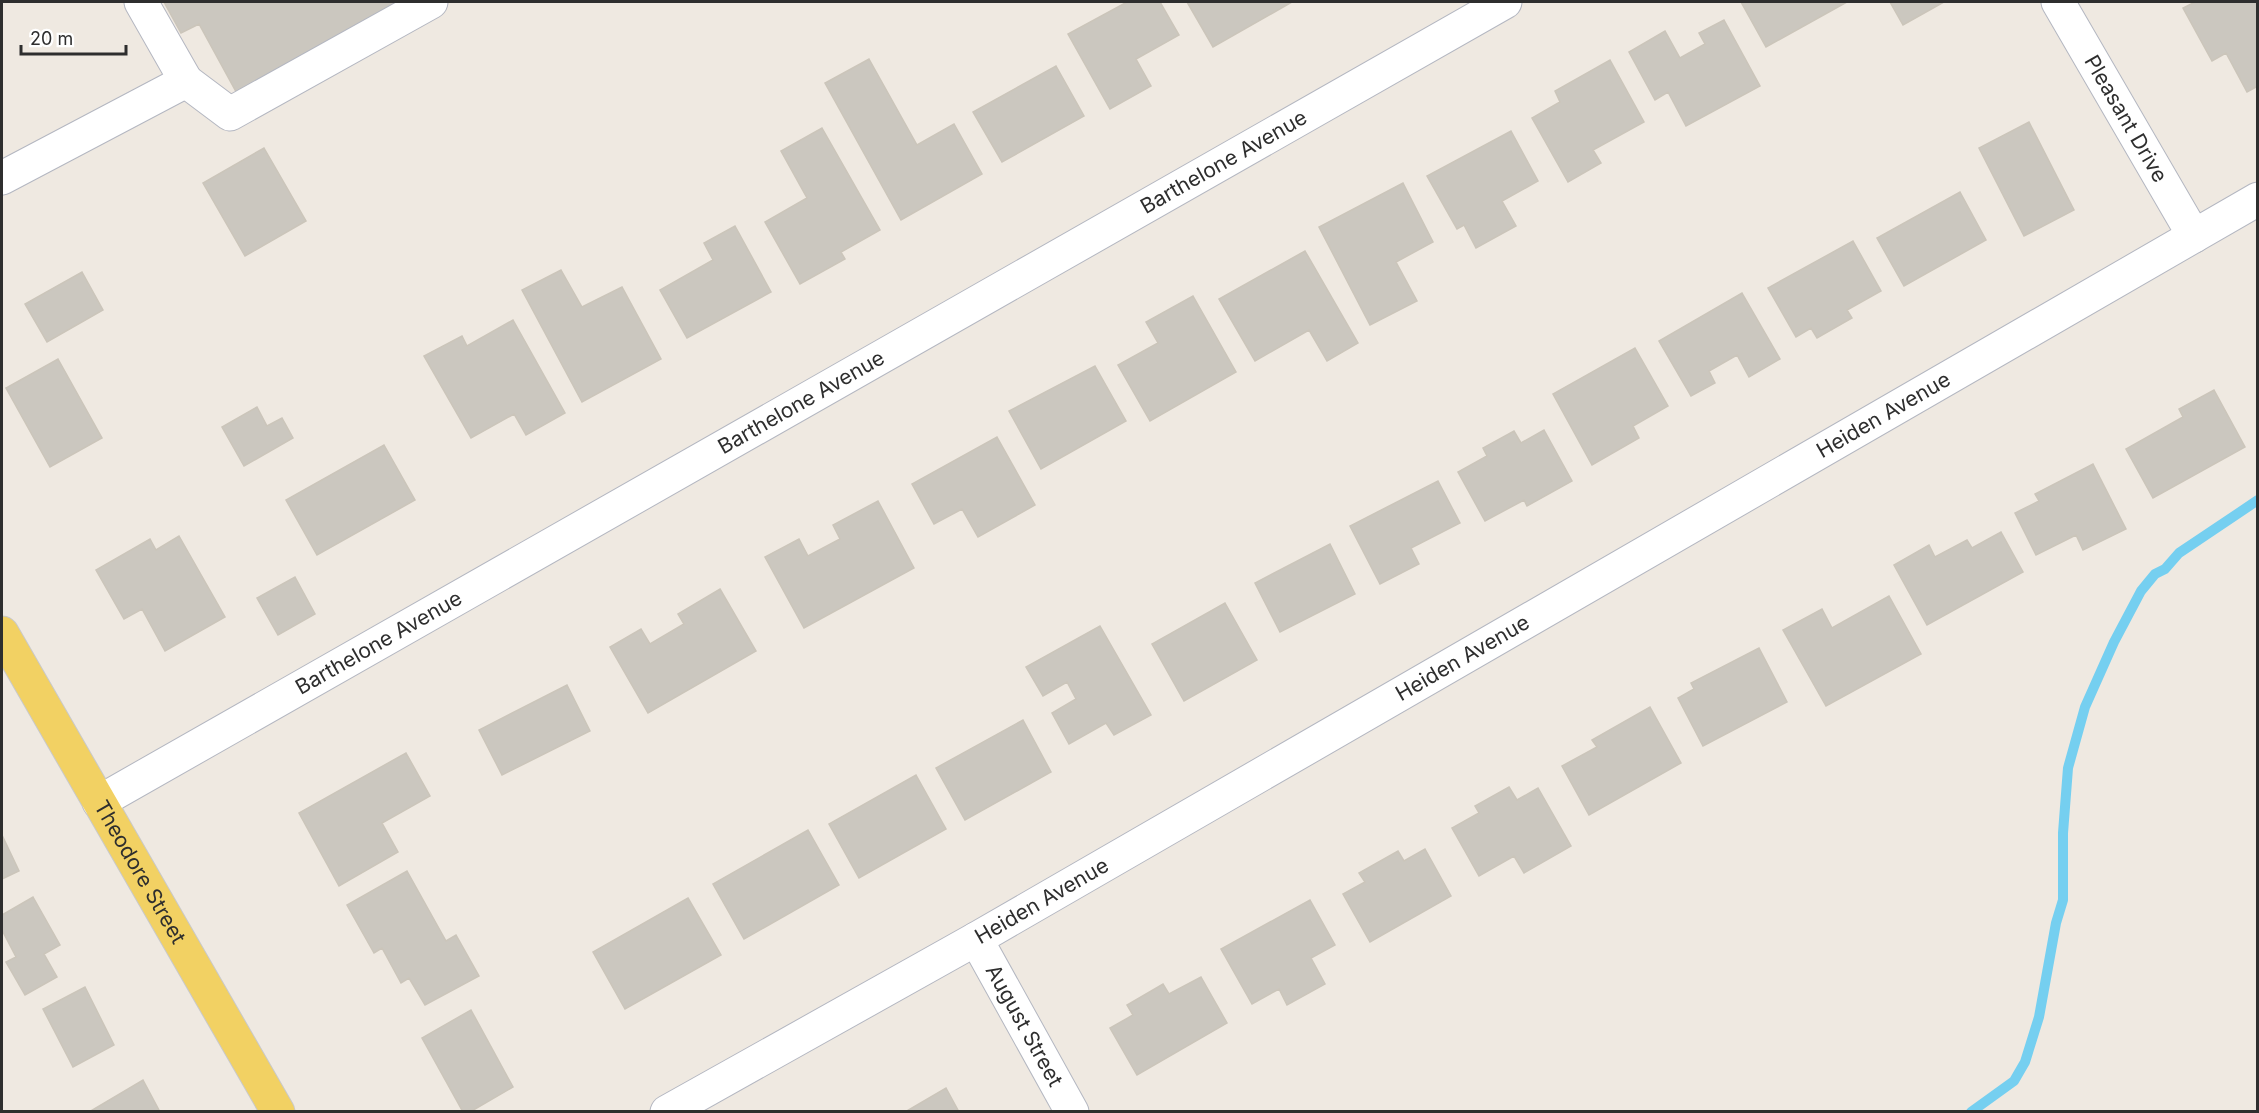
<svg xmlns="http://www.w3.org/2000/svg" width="2259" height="1113" font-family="Inter,sans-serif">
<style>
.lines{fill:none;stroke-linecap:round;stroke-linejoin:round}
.stream{stroke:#75cff0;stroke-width:10}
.building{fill:#cbc7bf;stroke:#cbc5ba;stroke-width:1.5}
.minor-casing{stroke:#b4b7c1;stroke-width:35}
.major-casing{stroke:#c9c9c9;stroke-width:35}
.minor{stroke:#fff;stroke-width:33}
.major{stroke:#f2d163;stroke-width:33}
.labels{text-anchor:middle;stroke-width:6;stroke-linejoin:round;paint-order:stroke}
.street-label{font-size:21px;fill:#2e2e2e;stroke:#fff}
</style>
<rect width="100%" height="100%" fill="#efe9e1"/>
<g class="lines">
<path class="stream" d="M1971,1112L2014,1081L2025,1062L2039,1017L2056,923L2063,900V833L2068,768L2085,707L2114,642L2141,591L2155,574L2165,569L2179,553L2258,500"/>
</g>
<path class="building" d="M164,2H441L246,110L199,24L181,33Z
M1127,2H1160L1179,35L1136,59L1151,86L1110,109L1068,34Z
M1187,2H1292L1213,47Z
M1741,2H1847L1766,47Z
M1890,2H1944L1903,25Z
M2195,2H2255L2258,6V86L2247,92L2226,53L2212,61L2183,8Z
M1724,20L1760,86L1686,126L1668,92L1655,100L1629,52L1665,31L1680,58L1705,44L1699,33Z
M869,59L917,145L954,124L982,174L901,220L825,83Z
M1610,60L1644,122L1593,150L1601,163L1568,182L1532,118L1560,102L1555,91Z
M1056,66L1084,116L1002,162L973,112Z
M2029,122L2074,210L2024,236L1979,148Z
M822,128L880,230L841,252L845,259L800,284L765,222L807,198L781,151Z
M1511,131L1538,181L1502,201L1516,226L1476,248L1464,225L1457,229L1427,176Z
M264,148L306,221L245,256L203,183Z
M1403,183L1433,242L1396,262L1417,301L1370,325L1319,227Z
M1960,192L1986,240L1904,286L1877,238Z
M735,226L771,292L687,338L660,290L713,260L704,243Z
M1853,241L1881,291L1847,310L1852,318L1817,338L1811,328L1796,337L1768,288Z
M1305,251L1358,343L1327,361L1309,330L1255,361L1219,299Z
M561,270L582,307L622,287L661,359L582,402L522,290Z
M82,272L103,310L47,342L25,304Z
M1742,293L1780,359L1749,377L1737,355L1709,371L1715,383L1691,396L1659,341Z
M1193,296L1236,372L1150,421L1118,365L1158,343L1146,322Z
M513,320L565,413L526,435L514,414L471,438L424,356L462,336L467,346Z
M1635,348L1668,406L1633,426L1639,438L1592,465L1553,394Z
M58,359L102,438L50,467L6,388Z
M1095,366L1126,421L1041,469L1009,411Z
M2214,390L2245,447L2153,498L2126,449L2183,417L2179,409Z
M257,407L267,426L282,418L293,438L244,466L222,427Z
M1544,430L1572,481L1527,506L1524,500L1485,521L1458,472L1487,456L1483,448L1514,431L1521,443Z
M997,437L1035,505L978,537L962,509L934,524L912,484Z
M384,445L415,500L317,555L286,500Z
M2093,464L2126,529L2083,550L2076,535L2036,555L2015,513L2039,501L2035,494Z
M1438,481L1460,523L1411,548L1419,564L1380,584L1350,526Z
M878,501L914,568L804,628L765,557L799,539L808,556L840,539L833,525Z
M2001,532L2023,572L1927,625L1894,565L1929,545L1935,557L1967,540L1972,548Z
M179,536L225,617L165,651L142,609L124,619L96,570L150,539L156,550Z
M1330,544L1355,594L1280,632L1255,583Z
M295,577L315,614L278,635L257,598Z
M720,589L756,651L648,713L610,647L641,629L650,644L684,624L678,614Z
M1889,596L1921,654L1826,706L1783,630L1822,609L1832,628Z
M1225,603L1257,660L1184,701L1152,644Z
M1100,626L1151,715L1114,735L1106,723L1069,744L1052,713L1076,699L1067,682L1043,696L1026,667Z
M1759,648L1787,702L1703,746L1678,698L1694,689L1691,683Z
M567,685L590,731L502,775L479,730Z
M1650,707L1681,763L1589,815L1562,766L1597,747L1592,740Z
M1023,720L1051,772L965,820L936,768Z
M406,753L430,796L382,823L398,852L339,886L299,813Z
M916,775L946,829L859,878L829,824Z
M1509,787L1517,800L1538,788L1571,846L1524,873L1514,856L1479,876L1452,828L1479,813L1475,806Z
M808,830L839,885L744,939L713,884Z
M2,835L19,871L2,879Z
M1425,849L1451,896L1370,942L1343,894L1365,882L1359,873L1398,851L1404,861Z
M407,871L446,941L456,935L479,976L425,1005L409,978L401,983L382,948L374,953L347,905Z
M33,897L60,945L44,954L57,977L25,995L6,962L16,957L2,930V915Z
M688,898L721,955L625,1009L593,952Z
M1310,900L1335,945L1311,958L1325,984L1287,1005L1279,989L1252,1004L1221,949Z
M1201,977L1227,1023L1137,1075L1110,1028L1133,1015L1127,1005L1163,984L1169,994Z
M85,987L114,1045L73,1067L43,1009Z
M471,1010L513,1087L470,1112H463L422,1038Z
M143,1080L160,1112H89Z
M946,1088L959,1112H905Z"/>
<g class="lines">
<defs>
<g id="minor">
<path id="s1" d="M2058,2L2194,236"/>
<path d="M186,81L230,114L431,2"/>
<path d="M2,178L186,81L141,2"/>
<path id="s2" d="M99,802L1505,2"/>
<path id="s3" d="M976,939L1072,1112"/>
<path id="s4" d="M667,1112L976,939L2258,199"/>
</g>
<g id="major">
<path id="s5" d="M2,633L278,1112"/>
</g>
</defs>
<use href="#minor" class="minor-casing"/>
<use href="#major" class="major-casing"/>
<use href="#minor" class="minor"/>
<use href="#major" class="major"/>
</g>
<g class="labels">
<g class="street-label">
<text dy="7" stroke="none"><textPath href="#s1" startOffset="135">Pleasant Drive</textPath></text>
<text dy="7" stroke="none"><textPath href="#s2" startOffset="1294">Barthelone Avenue</textPath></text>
<text dy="7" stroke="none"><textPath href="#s2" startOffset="808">Barthelone Avenue</textPath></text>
<text dy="7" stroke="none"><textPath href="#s4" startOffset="1402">Heiden Avenue</textPath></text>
<text dy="7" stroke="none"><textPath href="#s2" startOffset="322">Barthelone Avenue</textPath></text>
<text dy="7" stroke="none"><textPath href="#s4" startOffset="916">Heiden Avenue</textPath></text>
<text dy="7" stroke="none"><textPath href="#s5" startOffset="276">Theodore Street</textPath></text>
<text dy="7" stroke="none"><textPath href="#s4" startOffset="430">Heiden Avenue</textPath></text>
<text dy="7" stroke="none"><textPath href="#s3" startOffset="99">August Street</textPath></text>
</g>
</g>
<rect width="2259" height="1113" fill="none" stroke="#2e2e2e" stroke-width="6"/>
<path d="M21 45v9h105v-9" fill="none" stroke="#2e2e2e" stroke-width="3"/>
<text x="30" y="45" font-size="18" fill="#2e2e2e" stroke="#ffffff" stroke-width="4.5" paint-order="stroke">20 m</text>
</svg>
